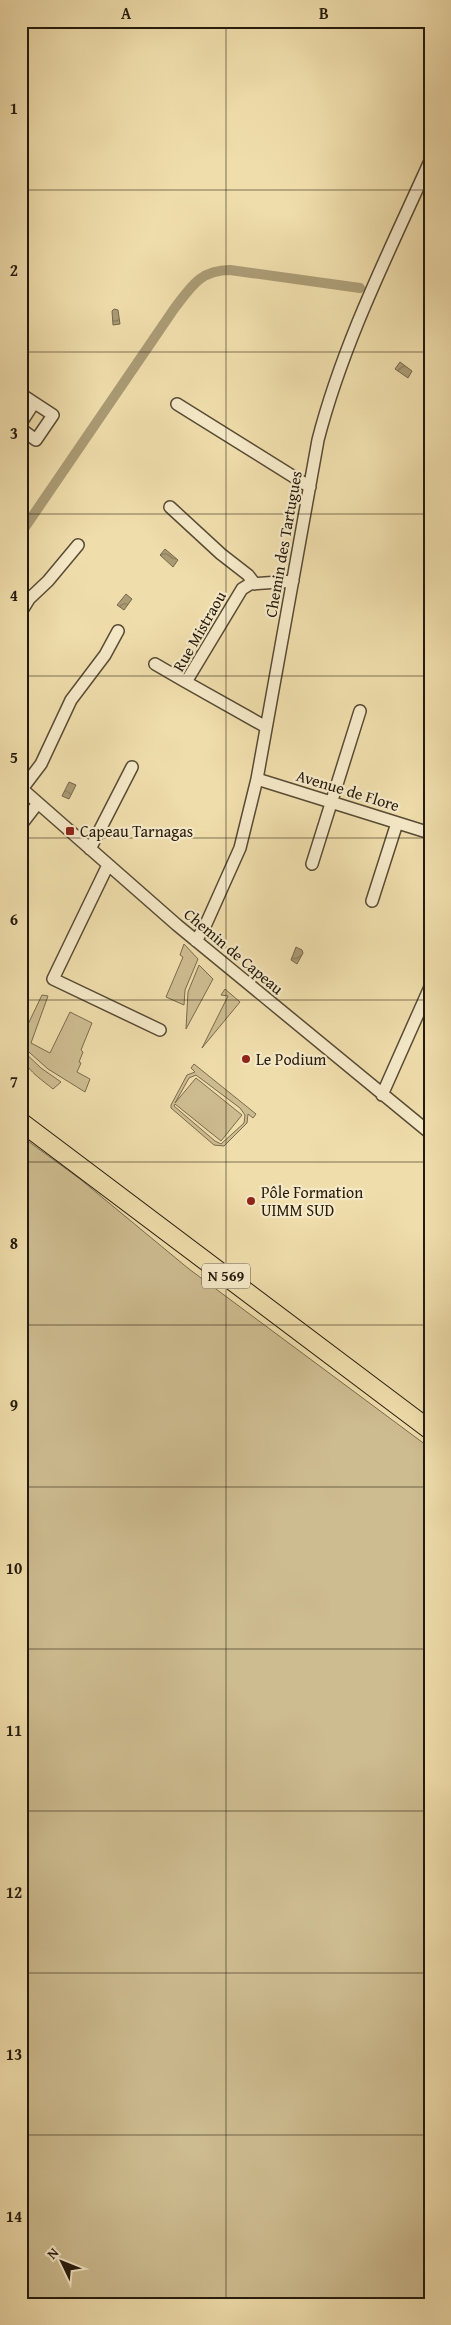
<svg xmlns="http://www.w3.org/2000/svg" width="451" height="2325" font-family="'Gentium Book Plus',serif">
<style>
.green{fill:#cdbc90;stroke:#796b4e;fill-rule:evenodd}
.water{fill:url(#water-waves);stroke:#75674b}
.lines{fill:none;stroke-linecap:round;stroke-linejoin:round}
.canal{stroke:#aa9b75;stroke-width:10}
.street-casing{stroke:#584b34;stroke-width:14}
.primary-casing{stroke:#251a0c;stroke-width:20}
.street{stroke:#f5e9c8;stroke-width:11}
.primary{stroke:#efddab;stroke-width:18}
.grid{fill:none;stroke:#251a0c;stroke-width:1;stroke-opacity:0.55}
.poi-dot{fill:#8f2418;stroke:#f5e9c8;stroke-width:2}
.labels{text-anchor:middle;stroke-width:4.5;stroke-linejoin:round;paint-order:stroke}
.shield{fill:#f5e9c8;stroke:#635844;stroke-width:1}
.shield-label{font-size:15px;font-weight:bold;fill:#251a0c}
.street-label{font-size:16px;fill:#251a0c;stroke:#f5e9c8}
.poi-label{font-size:16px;fill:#251a0c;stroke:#f5e9c8;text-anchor:start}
.neatline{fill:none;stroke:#251a0c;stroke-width:2}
.grid-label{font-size:16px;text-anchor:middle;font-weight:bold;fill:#251a0c}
</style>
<defs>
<pattern id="water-waves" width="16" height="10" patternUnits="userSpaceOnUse" patternTransform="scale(1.25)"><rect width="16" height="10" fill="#aa9b75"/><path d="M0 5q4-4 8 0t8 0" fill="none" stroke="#8a7e5e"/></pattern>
</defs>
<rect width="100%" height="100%" fill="#efddab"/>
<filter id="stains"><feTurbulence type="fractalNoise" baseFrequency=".004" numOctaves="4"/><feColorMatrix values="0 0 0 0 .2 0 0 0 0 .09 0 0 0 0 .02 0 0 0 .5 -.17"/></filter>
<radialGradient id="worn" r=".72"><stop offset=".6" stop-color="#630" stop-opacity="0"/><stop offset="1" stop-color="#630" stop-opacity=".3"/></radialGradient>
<path class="green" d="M184,944L198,959L185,990L184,1005L166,997L183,957L180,955Z
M199,965L213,979L186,1029L188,992Z
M225,989L240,1002L202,1048L228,996L221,995Z
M42,995L48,996L31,1043L50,1053L70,1012L92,1023L81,1050L83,1052L79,1062L81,1063L77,1072L90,1079L85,1092L48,1069L21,1045V1039Z
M21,1049L41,1068L61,1082L53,1089C41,1079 21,1067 21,1049Z
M194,1064L256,1114L253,1118L248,1114L247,1123L224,1146L214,1145L171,1108V1105L187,1075L195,1072L191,1068ZM196,1075L240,1108L245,1115L244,1123L221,1144L215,1141L174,1106L175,1104L221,1141L242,1115L196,1078L175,1103L189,1078Z
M21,1136L80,1179L189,1269L430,1448V2304H21Z"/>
<path class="water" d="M114,309L118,310L120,324L113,325L112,311Z
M400,362L412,371L408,378L395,369Z
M165,549L178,560L173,567L160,555Z
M126,594L132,599L124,610L117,605Z
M69,782L76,785L69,799L62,796Z
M296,947L302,950L303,953L297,964L291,960Z"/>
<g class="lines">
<path class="canal" d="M21,533L174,309C191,287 200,270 230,270L360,288"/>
<defs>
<path id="street" d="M21,292H22
M21,394L53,415L36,440L21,429
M177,404L310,487
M21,423L34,403
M170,507L221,554L248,575L255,584
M21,612L29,599L48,581L78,545
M155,664L186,682
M266,727L186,682L242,589L250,584L293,581
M257,779L430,833
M21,788L177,925L430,1133
M22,789L41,764L71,700L105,655L118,631
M21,825L38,803
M90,849L132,767
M312,864L360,711
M108,865L53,979L160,1030
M372,901L397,823
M196,941L206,924L240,848L257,779L318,440C343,343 389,252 430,161
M382,1095L430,987"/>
<path id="primary" d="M21,1122L430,1430"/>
</defs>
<use href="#street" class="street-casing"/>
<use href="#primary" class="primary-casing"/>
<use href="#street" class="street"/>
<use href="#primary" class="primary"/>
</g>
<path class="grid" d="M226,21V2304M21,190H430M21,352H430M21,514H430M21,676H430M21,838H430M21,1000H430M21,1162H430M21,1325H430M21,1487H430M21,1649H430M21,1811H430M21,1973H430M21,2135H430"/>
<g class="poi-dot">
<rect x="65" y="826" width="10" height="10" rx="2.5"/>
<circle cx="246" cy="1059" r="5"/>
<circle cx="251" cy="1201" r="5"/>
</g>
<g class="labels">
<rect class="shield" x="202" y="1263.5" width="48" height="25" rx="4"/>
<g class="shield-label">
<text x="226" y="1281">N 569</text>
</g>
<g class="street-label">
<text transform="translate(283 544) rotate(-80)" y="6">Chemin des Tartugues</text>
<text transform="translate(199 631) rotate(-60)" y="6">Rue Mistraou</text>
<text transform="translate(348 790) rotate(17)" y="6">Avenue de Flore</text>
<text transform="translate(234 951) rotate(40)" y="6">Chemin de Capeau</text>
</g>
<g class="poi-label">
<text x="80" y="837">Capeau Tarnagas</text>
<text x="256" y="1065">Le Podium</text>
<text x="261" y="1198">Pôle Formation<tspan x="261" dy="18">UIMM SUD</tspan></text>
</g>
</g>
<rect width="451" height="2325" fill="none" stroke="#efddab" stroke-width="55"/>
<g transform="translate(62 2262) rotate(313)" stroke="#f5e9c8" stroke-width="4" paint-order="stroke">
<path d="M0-4L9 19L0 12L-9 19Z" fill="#251a0c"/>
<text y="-8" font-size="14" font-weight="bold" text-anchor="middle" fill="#251a0c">N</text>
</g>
<rect x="28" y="28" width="396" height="2270" class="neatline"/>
<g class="grid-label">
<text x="126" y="19">A</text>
<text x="324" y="19">B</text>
<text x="14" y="114">1</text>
<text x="14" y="276">2</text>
<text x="14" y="439">3</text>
<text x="14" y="601">4</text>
<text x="14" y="763">5</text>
<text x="14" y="925">6</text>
<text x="14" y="1087">7</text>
<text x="14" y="1249">8</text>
<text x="14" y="1411">9</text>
<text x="14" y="1574">10</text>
<text x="14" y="1736">11</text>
<text x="14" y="1898">12</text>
<text x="14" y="2060">13</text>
<text x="14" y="2222">14</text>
</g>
<rect width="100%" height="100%" filter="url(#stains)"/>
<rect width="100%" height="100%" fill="url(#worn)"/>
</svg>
